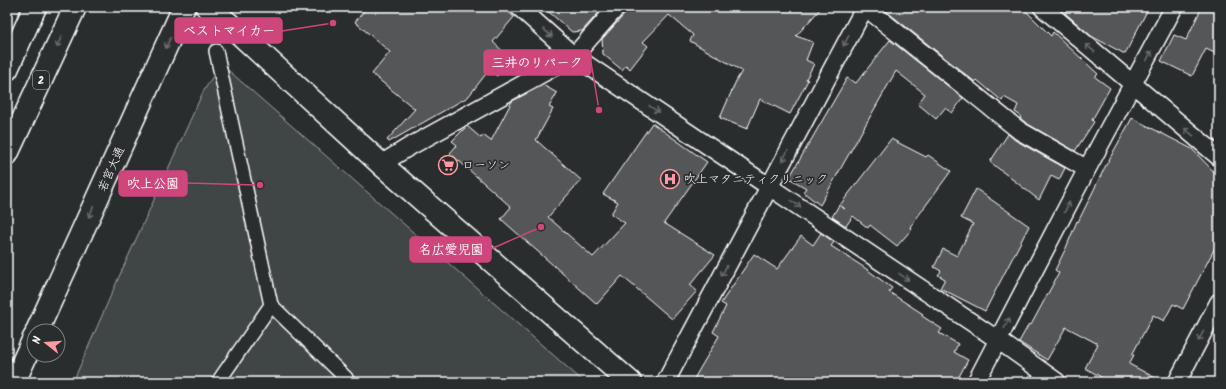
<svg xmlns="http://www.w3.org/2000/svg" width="1226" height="389" font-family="Kalam,'Klee One',sans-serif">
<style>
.green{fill:#414445;stroke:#a0a2a2}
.building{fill:#555758;stroke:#fff}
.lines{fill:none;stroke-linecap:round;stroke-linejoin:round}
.pedestrian-casing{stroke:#fff;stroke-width:16}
.minor-casing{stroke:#fff;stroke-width:20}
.tertiary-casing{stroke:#fff;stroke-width:25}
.motorway-casing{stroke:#fff;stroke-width:25}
.pedestrian{stroke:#2a2d2e;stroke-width:13}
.minor{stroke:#2a2d2e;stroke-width:17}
.tertiary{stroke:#2a2d2e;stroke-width:22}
.motorway{stroke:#2a2d2e;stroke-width:22}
.oneway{stroke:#6a6c6d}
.labels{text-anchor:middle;stroke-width:3.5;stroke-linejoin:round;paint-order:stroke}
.shield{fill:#2a2d2e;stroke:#bfc0c0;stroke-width:1}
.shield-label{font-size:11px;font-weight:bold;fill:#fff}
.poi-label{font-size:12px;fill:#fff;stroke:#2a2d2e;text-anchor:start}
.street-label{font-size:12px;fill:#fff;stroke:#2a2d2e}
.leader{fill:none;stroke:#ce467c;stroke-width:1.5}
.callout-dot{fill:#ce467c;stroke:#2a2d2e;stroke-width:1.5}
.callout{fill:#ce467c;stroke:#ce467c;stroke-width:1.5}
.callout-label{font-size:13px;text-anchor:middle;font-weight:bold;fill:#fff}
</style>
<rect width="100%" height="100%" fill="#2a2d2e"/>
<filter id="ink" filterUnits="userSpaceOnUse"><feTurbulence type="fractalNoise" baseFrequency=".025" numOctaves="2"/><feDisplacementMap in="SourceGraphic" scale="8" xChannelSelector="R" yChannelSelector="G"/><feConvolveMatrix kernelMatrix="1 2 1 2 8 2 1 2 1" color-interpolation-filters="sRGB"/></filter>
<g filter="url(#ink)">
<path class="green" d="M228,70L584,382H73L118,279L203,92L213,76Z"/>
<path class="building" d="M367,7H503L514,17L493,42L511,59L497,76L489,70L468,97L389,142L387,140L415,109L372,74L390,52L355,22Z
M543,7H604L582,31L572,32Z
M627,7H822L796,36L813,42L806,60L814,64L806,79L808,80L790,114L760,99L747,129L720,118L736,81L742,71L690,41L693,35L669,15L643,42L648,46L630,69L626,65L622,70L603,54L602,39L625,14Z
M881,7H1022L1051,36L1053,32L1098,74L1095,77L1110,88L1092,120L1094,122L1075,151L1026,123L1020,118L1021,116L1015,112L1018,105L1004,97L1002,101L977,80L975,82Z
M1068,7H1149L1125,54L1091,36L1065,13Z
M1202,7H1219V55L1206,49L1192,76L1161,61L1174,35L1186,40Z
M890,40L963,98L952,113L945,108L936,119L918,104L925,94L896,71L820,205L803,192L806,188L789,178L847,78L856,83Z
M543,85L557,93L549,107L553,109L536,140L581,180L548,217L593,257L625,223L611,214L618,202L603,194L652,123L707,162L664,223L715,255L690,285L697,291L672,319L622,276L597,304L501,219L511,207L450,153L457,145L452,141L467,126L481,138L483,135L491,141L512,101Z
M1132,118L1192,149L1219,177V240L1183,309L1173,304L1164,321L1153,315L1132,355H1134L1129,364L1163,382H1110L1085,368L1098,344L1066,327L1047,360L1019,342L1029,324L1031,325L1059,273L1055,270L1066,248L1077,221L1078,222L1105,167Z
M1008,134L1015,140L1065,168L1059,180L1051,176L1039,200L990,162Z
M891,139L926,157L928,155L951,171L910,227L912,229L897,246L870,225L868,228L853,216L846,226L832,217L839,205L845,209L840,205Z
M976,189L1029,226L985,311L940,288L945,279L938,275L941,271L934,267L943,249L957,256L973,224L961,218Z
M821,233L834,242L831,246L865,268L892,288L889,292L923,314L922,316L942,329L939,333L958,344L954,352L968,360L956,382H692L719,336L713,332L726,306L721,303L754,254L777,269L801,236L813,245Z"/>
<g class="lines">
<defs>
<path id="pedestrian" d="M216,51L271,305L218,382
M271,305L346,378L348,382"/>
<path id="minor" d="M519,7L574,56L998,340L1057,382
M1042,7L1219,157
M381,164L407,148L574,56L617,7
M665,382L667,379L865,7L1020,131L1087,169
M976,382L1087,169L1174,7
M1177,382L1219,302"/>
<path id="tertiary" d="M207,7L229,24L381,164L630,382
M37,331L184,7
M14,382L34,338"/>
<path id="motorway" d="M7,69L35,7
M7,154L75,7"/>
</defs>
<use href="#pedestrian" class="pedestrian-casing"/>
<use href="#minor" class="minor-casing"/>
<use href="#tertiary" class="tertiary-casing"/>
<use href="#motorway" class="motorway-casing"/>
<use href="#pedestrian" class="pedestrian"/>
<use href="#minor" class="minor"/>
<use href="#tertiary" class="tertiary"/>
<use href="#motorway" class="motorway"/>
</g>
<defs><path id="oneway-shaft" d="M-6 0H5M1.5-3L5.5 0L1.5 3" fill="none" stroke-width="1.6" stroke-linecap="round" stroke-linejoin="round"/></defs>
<g class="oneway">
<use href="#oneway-shaft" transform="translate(548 33) rotate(41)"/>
<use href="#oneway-shaft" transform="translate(846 41) rotate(118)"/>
<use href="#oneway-shaft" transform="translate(59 42) rotate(115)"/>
<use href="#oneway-shaft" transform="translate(168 43) rotate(114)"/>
<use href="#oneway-shaft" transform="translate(1090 48) rotate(-140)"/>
<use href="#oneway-shaft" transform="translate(1149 56) rotate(-62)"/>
<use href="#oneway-shaft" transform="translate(654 109) rotate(34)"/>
<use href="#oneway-shaft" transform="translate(1189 132) rotate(-140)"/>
<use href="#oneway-shaft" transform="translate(785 156) rotate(118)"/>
<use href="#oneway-shaft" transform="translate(796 204) rotate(34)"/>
<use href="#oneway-shaft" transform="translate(1067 207) rotate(-63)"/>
<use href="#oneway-shaft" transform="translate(91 212) rotate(114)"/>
<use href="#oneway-shaft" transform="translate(724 271) rotate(118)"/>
<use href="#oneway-shaft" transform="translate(904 277) rotate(34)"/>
<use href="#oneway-shaft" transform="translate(1007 323) rotate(-63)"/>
<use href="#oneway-shaft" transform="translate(1201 336) rotate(118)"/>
</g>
</g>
<defs>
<symbol id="supermarket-ring" viewBox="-11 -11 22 22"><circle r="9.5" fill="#2a2d2e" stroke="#ff9aa2" stroke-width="1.5"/><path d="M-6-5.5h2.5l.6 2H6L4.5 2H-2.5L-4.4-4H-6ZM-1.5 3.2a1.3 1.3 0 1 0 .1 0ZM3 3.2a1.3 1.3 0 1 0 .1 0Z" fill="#ff9aa2"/></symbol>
<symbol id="hospital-ring" viewBox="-11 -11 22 22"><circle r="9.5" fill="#2a2d2e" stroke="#ff9aa2" stroke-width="1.5"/><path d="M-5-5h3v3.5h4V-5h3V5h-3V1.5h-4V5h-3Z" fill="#ff9aa2"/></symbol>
</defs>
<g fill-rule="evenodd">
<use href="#supermarket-ring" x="437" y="154" width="22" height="22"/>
<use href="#hospital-ring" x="659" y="168" width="22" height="22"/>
</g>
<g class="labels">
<rect class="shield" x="33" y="71" width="16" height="18" rx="3"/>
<g class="shield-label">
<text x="41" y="84">2</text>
</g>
<g class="poi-label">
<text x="462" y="169">ローソン</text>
<text x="684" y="183">吹上マタニティクリニック</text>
</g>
<g class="street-label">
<text transform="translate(111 169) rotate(-66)" y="4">若宮大通</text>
</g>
</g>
<path class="leader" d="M333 23L282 31M599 110L591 62M260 185L187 183M541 227L491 249"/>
<g class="callout-dot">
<circle cx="333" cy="23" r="4"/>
<circle cx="599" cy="110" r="4"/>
<circle cx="260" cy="185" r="4"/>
<circle cx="541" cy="227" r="4"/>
</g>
<g class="callout">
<rect x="175" y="18" width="107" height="25" rx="4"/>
<rect x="484" y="50" width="107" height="25" rx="4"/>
<rect x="119" y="171" width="68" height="25" rx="4"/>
<rect x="410" y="237" width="81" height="25" rx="4"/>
</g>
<g class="callout-label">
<text x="229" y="35">ベストマイカー</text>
<text x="537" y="67">三井のリパーク</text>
<text x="153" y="188">吹上公園</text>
<text x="451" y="254">名広愛児園</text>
</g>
<rect width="1226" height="389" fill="none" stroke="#2a2d2e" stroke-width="24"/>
<rect x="12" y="12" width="1202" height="365" fill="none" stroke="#fff" stroke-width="1.5" filter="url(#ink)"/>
<g transform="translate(46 343) rotate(287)"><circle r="19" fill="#2a2d2e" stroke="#7f8182"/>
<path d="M0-3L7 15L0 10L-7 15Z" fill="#ff9aa2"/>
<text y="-6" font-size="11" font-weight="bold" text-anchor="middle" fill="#ffffff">N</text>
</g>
</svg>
